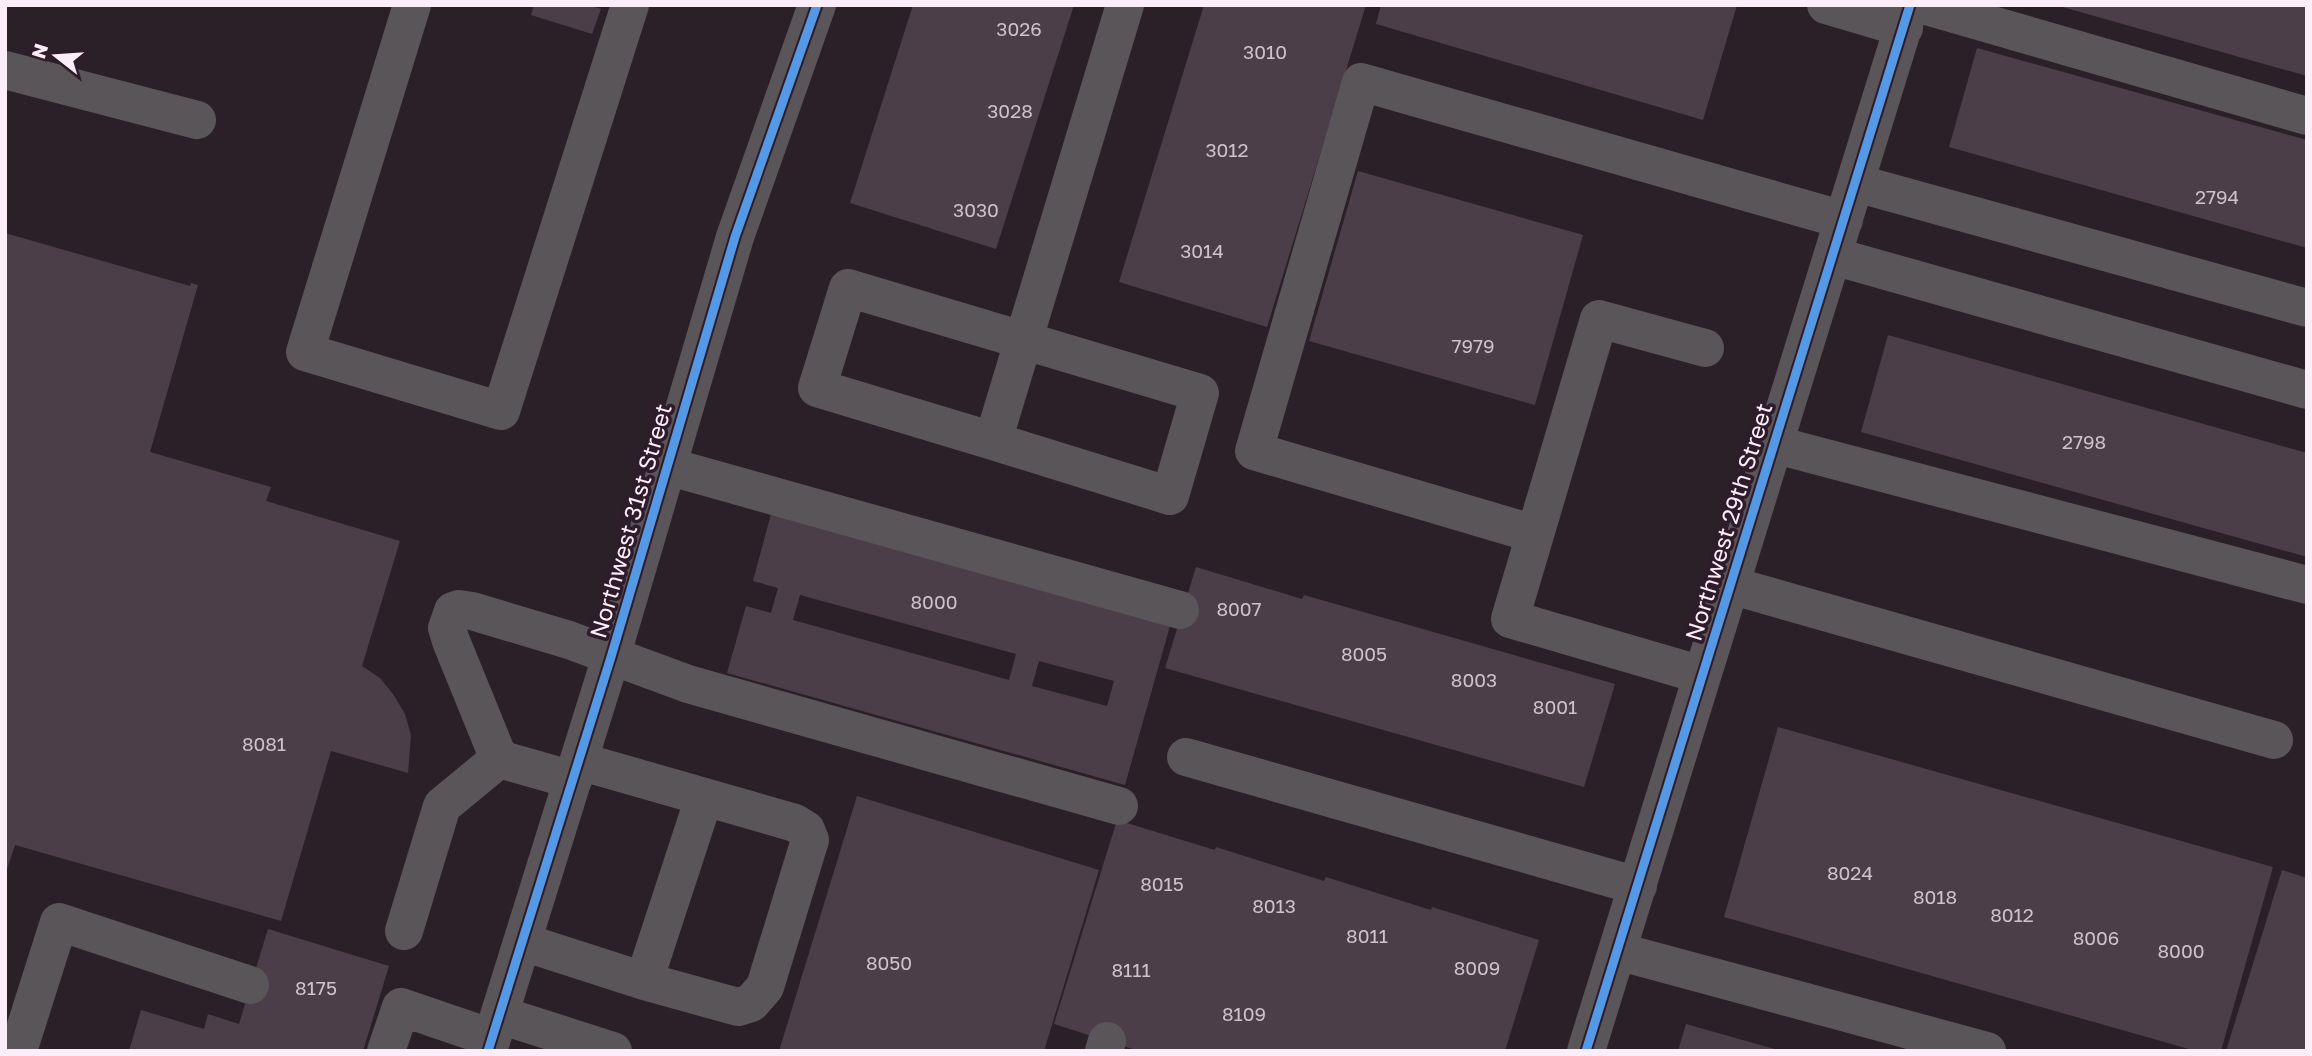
<svg xmlns="http://www.w3.org/2000/svg" width="2312" height="1056" font-family="'Golos Text',sans-serif">
<style>
.building{fill:#4c3e48;fill-rule:evenodd}
.lines{fill:none;stroke-linecap:round;stroke-linejoin:round}
.minor{stroke:#5a5558;stroke-width:38}
.cycleway-casing{stroke:#2f1c2b;stroke-width:13}
.cycleway{stroke:#5399e6;stroke-width:9}
.labels{text-anchor:middle;stroke-width:7;stroke-linejoin:round;paint-order:stroke}
.number-label{font-size:19px;fill:#d0c2cc}
.street-label{font-size:23px;fill:#fceef8;stroke:#2f1c2b}
</style>
<rect width="100%" height="100%" fill="#2b2028"/>
<path class="building" d="M534,5H588L601,9L592,34L531,15Z
M913,5H1074L996,249L850,203Z
M1204,5H1366L1267,327L1119,282Z
M1381,5H1737L1703,120L1376,24Z
M2307,5V76L2059,6L2060,5Z
M1977,48L2307,140V248L1949,147Z
M1358,171L1583,235L1535,405L1309,341Z
M5,233L190,286L191,283L198,285L150,452L271,487L266,501L400,541L362,666L380,678L393,694L405,714L411,735L408,773L331,751L281,921L15,845L5,875Z
M1888,335L2307,453V557L1861,432Z
M771,514L1170,626L1125,785L727,673L746,606L771,613L778,588L753,581ZM800,595L1016,654L1009,680L793,620ZM1039,661L1114,681L1107,706L1032,686Z
M1196,567L1302,599L1304,595L1615,684L1584,787L1165,668Z
M1778,727L2273,867L2221,1051H2196L1724,917Z
M857,796L1099,870L1044,1051H779Z
M1117,820L1215,850L1216,847L1324,881L1326,877L1431,910L1432,907L1539,940L1505,1051H1139L1054,1024Z
M2282,870L2307,878V1051H2226Z
M268,929L389,966L363,1051H129L141,1010L204,1029L208,1014L239,1024Z
M1686,1024L1778,1050V1051H1678Z"/>
<g class="lines">
<path class="minor" d="M412,5L305,352L501,411L630,5
M1826,5L1904,28
M1923,5L2307,116
M5,70L197,120
M1856,183L2307,308
M1833,256L2307,390
M993,441L1170,496L1200,393L848,288L817,388L993,441L1125,5
M1773,444L2307,585
M667,466L1180,610
M1535,534L1254,451L1361,82L1844,220
M1730,585L2274,740
M1702,675L1510,619L1599,319L1705,348
M1186,757L1638,886
M573,780L499,759L451,641L447,628L453,611L459,609L472,611L569,640L688,684L1119,806
M404,931L442,806L499,759
M523,942L644,981L738,1007L751,1003L765,987L810,840L806,830L795,823L579,761
M1617,951L1987,1051
M644,981L704,798
M500,1015L613,1051
M18,1051L59,922L250,985
M386,1051L401,1007L492,1038
M488,1051L611,657L735,237L817,5
M1104,1051L1107,1041
M1586,1051L1910,5"/>
<defs>
<path id="cycleway" d="M488,1051L611,657L735,237L817,5
M1586,1051L1910,5"/>
</defs>
<use href="#cycleway" class="cycleway-casing"/>
<use href="#cycleway" class="cycleway"/>
</g>
<g class="labels">
<g class="number-label">
<text x="1019" y="36">3026</text>
<text x="1265" y="59">3010</text>
<text x="1010" y="118">3028</text>
<text x="1227" y="157">3012</text>
<text x="2217" y="204">2794</text>
<text x="976" y="217">3030</text>
<text x="1202" y="258">3014</text>
<text x="1473" y="353">7979</text>
<text x="2084" y="449">2798</text>
<text x="934" y="609">8000</text>
<text x="1239" y="616">8007</text>
<text x="1364" y="661">8005</text>
<text x="1474" y="687">8003</text>
<text x="1555" y="714">8001</text>
<text x="264" y="751">8081</text>
<text x="1850" y="880">8024</text>
<text x="1162" y="891">8015</text>
<text x="1935" y="904">8018</text>
<text x="1274" y="913">8013</text>
<text x="2012" y="922">8012</text>
<text x="1367" y="943">8011</text>
<text x="2096" y="945">8006</text>
<text x="2181" y="958">8000</text>
<text x="889" y="970">8050</text>
<text x="1477" y="975">8009</text>
<text x="1131" y="977">8111</text>
<text x="316" y="995">8175</text>
<text x="1244" y="1021">8109</text>
</g>
<g class="street-label">
<text transform="translate(631 521) rotate(-74)" y="8">Northwest 31st Street</text>
<text transform="translate(1729 522) rotate(-73)" y="8">Northwest 29th Street</text>
</g>
</g>
<rect width="2312" height="1056" fill="none" stroke="#fceef8" stroke-width="14"/>
<g transform="translate(56 56) rotate(287)" stroke="#2f1c2b" stroke-width="5" paint-order="stroke">
<path d="M0-5L12 26L0 18L-12 26Z" fill="#fceef8"/>
<text y="-10" font-size="19" font-weight="bold" text-anchor="middle" fill="#fceef8">N</text>
</g>
</svg>
